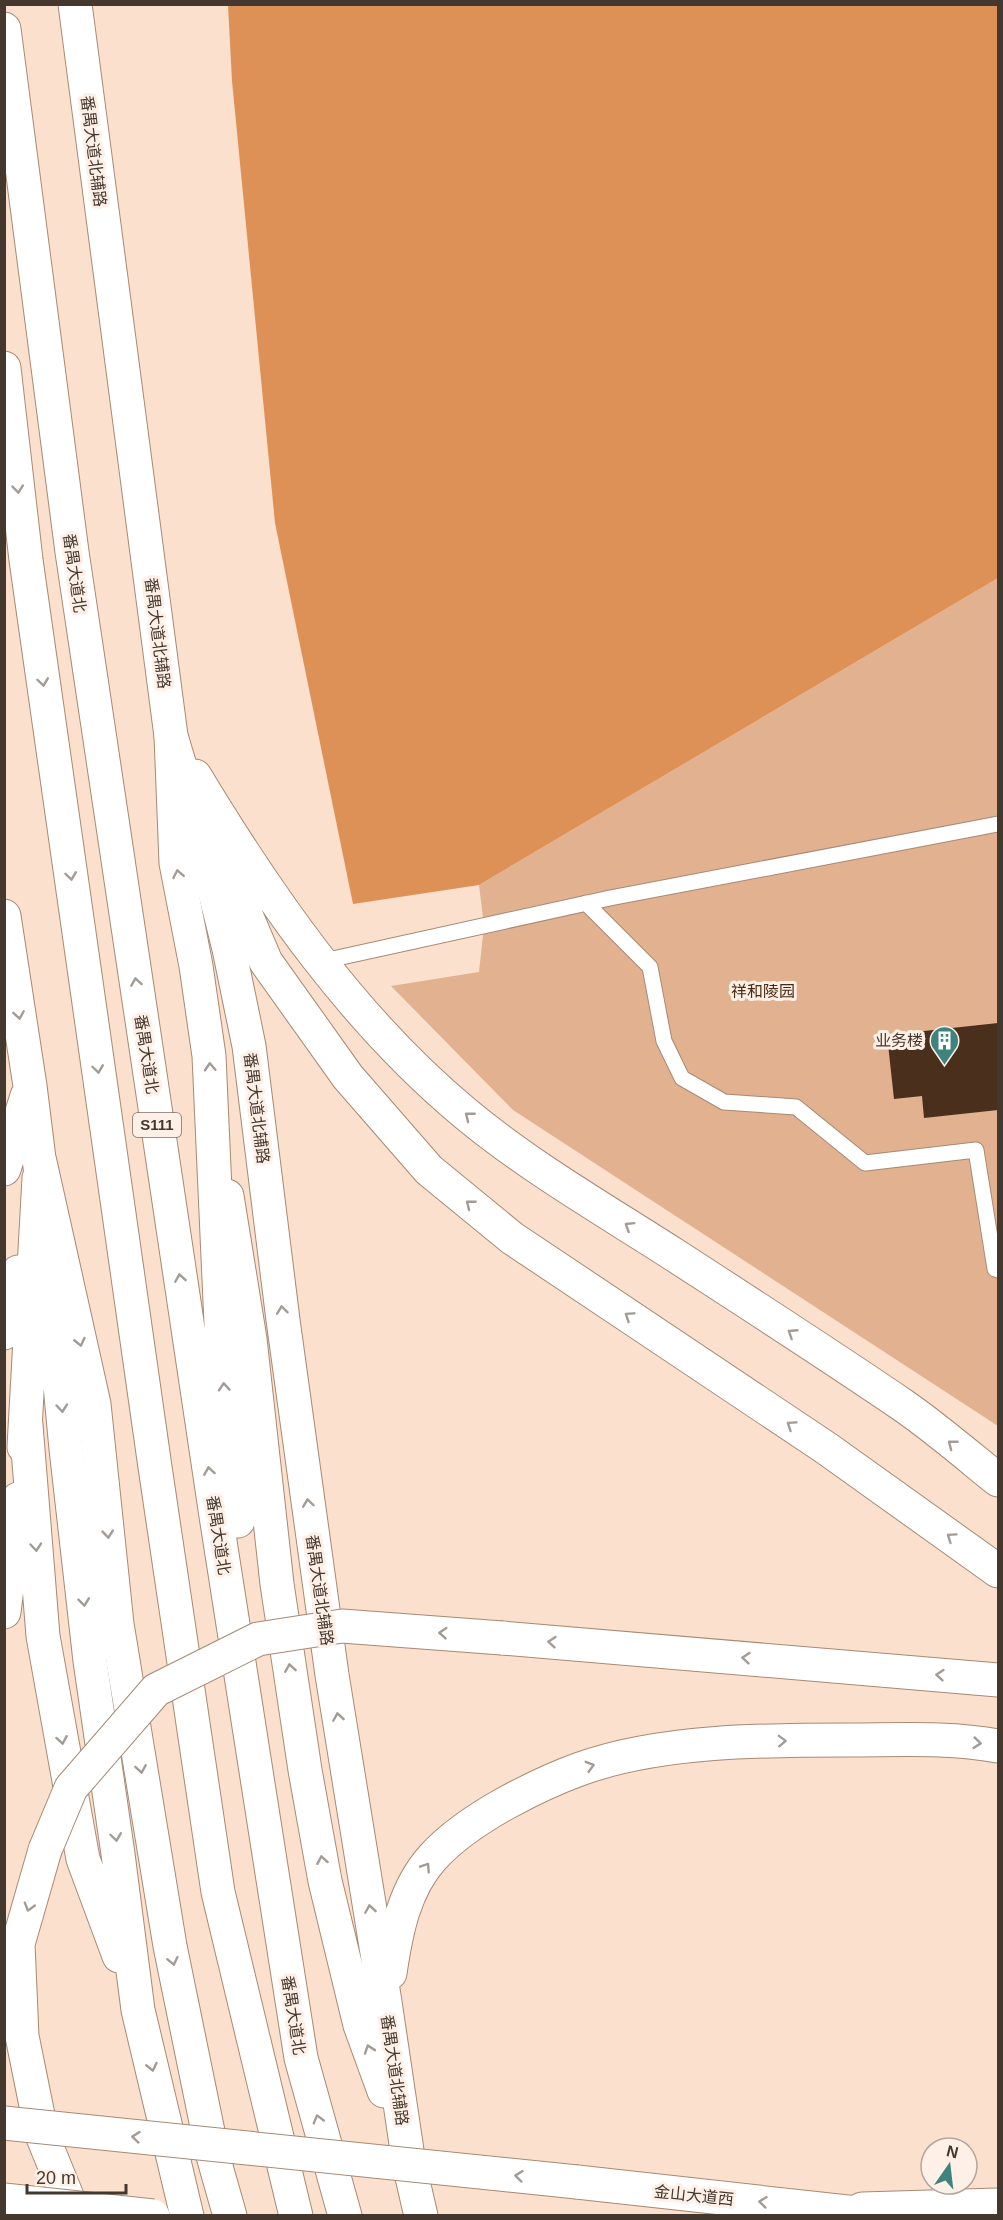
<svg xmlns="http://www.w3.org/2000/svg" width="1003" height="2220" font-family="Helvetica,'Noto Sans SC',sans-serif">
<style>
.green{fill:#e2b18f}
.forest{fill:#de9156}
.building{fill:#492f1c}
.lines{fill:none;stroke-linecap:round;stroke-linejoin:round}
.service-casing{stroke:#a88973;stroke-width:17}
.secondary-casing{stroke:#a88973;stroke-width:35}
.trunk-casing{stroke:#a88973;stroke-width:35}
.service{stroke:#fff;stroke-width:15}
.secondary{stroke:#fff;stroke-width:33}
.trunk{stroke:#fff;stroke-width:33}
.secondary-bridge-casing{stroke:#a88973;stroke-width:35;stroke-linecap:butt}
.motorway-bridge-casing{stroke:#a88973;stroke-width:35;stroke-linecap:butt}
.secondary-bridge{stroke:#fff;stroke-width:33}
.motorway-bridge{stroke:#fff;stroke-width:33}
.oneway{stroke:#a29b96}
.labels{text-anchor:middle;stroke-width:6;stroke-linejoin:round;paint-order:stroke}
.shield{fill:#fef0e7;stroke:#7c6e66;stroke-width:1.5}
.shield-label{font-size:15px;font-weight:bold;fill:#44372e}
.street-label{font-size:16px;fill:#44372e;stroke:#fef0e7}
.park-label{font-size:16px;fill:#4a2a11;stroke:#fef0e7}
.poi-label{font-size:16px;fill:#44372e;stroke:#fef0e7;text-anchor:end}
</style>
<rect width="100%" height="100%" fill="#fbe0cd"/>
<path class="green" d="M998,578V1426L513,1110L391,986L479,972L484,926L479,885Z"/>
<path class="forest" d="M228,5H998V578L479,885L353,904L275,523L232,81Z"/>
<path class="building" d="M998,1023V1110L924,1118L922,1096L894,1099L887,1035Z"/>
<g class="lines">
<defs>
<path id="service" d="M586,903L650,967L664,1041L682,1078L724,1102L796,1107L865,1163L976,1150L995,1269L998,1270
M319,962L610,898L998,824"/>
<path id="secondary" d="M75,4L171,736L201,836L229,949L249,1046L283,1320L332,1675L385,2002L409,2164L421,2216
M195,776C270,900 354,1021 466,1114C530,1167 603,1209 673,1254C750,1304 828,1354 904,1406C937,1429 967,1455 998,1480
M224,863L266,962L348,1077L429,1170L512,1238L826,1448L998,1571
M4,916L30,1086L43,1191
M4,1169L27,1096
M227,1196L250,1339L277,1584L305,1770L325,1881L360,2025L384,2091
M47,1245L66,1449L90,1661L118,1854L138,2010L187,2216
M4,1333L18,1272
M26,1425L43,1636L83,1859L119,1956
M24,1447L39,1178
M4,1612L18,1499
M502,1638L998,1680
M45,1850L18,1944L22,2036L42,2135L75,2216
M390,1973C396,1932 404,1889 433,1857C453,1835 481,1817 506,1803C530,1790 555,1778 580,1769C660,1740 765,1740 849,1740C900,1740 949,1737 998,1746
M577,2182L884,2216
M862,2209L998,2205"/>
<path id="trunk" d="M4,29L72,552L216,1516L301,2058L345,2216
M4,368L26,560L155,1467L218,1892L296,2216
M171,736L176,863L196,966L209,1056L224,1391L238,1521
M40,1162L94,1404L117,1624L170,1946L213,2156L230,2216"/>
</defs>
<use href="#service" class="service-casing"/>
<use href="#secondary" class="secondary-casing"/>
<use href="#trunk" class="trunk-casing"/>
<use href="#service" class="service"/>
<use href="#secondary" class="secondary"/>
<use href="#trunk" class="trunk"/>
<defs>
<path id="secondary-bridge" d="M45,1850L71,1788L156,1690L258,1639L342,1626L502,1638
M4,2123L577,2182"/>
<path id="motorway-bridge" d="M4,2200L153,2216"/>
</defs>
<use href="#secondary-bridge" class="secondary-bridge-casing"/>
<use href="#motorway-bridge" class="motorway-bridge-casing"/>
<use href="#secondary-bridge" class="secondary-bridge"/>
<use href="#motorway-bridge" class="motorway-bridge"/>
</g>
<defs><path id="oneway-chevron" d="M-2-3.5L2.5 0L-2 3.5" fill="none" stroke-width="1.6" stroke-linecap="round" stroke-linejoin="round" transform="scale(1.5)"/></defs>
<g class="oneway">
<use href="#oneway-chevron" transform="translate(18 489) rotate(84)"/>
<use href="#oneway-chevron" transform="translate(43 682) rotate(82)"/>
<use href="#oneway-chevron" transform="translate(178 874) rotate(-101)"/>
<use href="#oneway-chevron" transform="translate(71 876) rotate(82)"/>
<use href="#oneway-chevron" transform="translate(136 982) rotate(-99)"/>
<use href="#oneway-chevron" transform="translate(19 1015) rotate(81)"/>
<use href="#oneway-chevron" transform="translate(210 1067) rotate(-93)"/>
<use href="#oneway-chevron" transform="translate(98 1069) rotate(82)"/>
<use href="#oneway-chevron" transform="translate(469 1116) rotate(-141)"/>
<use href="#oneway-chevron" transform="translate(470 1204) rotate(-141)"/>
<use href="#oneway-chevron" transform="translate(629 1226) rotate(-148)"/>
<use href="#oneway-chevron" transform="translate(180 1278) rotate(-99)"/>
<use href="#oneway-chevron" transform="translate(282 1310) rotate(-97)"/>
<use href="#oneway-chevron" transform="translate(629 1316) rotate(-146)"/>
<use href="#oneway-chevron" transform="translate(792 1333) rotate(-147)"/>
<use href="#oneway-chevron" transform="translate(80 1342) rotate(77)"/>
<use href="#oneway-chevron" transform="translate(224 1387) rotate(-94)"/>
<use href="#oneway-chevron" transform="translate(62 1408) rotate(85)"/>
<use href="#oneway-chevron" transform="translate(791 1425) rotate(-146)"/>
<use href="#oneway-chevron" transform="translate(952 1444) rotate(-142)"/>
<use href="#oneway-chevron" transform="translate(209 1471) rotate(-99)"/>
<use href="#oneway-chevron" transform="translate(308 1503) rotate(-98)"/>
<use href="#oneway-chevron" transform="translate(108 1534) rotate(84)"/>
<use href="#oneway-chevron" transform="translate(951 1537) rotate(-145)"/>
<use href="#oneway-chevron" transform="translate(36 1547) rotate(85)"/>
<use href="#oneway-chevron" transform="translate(84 1602) rotate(83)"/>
<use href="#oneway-chevron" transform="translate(443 1633) rotate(-176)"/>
<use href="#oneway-chevron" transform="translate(552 1642) rotate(-175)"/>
<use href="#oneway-chevron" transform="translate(746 1658) rotate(-175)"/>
<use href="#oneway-chevron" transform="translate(290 1668) rotate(-99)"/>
<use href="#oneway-chevron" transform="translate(940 1675) rotate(-175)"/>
<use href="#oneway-chevron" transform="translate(338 1717) rotate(-99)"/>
<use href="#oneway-chevron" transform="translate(62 1740) rotate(80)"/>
<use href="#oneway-chevron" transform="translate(782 1741) rotate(-2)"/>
<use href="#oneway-chevron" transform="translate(977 1743) rotate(6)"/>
<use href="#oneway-chevron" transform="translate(590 1766) rotate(-16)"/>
<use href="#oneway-chevron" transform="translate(141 1769) rotate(81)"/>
<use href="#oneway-chevron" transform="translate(116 1837) rotate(82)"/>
<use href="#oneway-chevron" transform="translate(322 1860) rotate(-100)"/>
<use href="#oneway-chevron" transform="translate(426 1867) rotate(-56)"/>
<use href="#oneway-chevron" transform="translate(29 1907) rotate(106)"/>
<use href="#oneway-chevron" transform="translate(370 1909) rotate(-99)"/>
<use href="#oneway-chevron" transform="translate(173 1961) rotate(78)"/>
<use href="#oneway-chevron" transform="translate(369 2049) rotate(-109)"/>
<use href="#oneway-chevron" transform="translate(152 2067) rotate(77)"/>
<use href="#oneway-chevron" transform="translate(318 2119) rotate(-106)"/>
<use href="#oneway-chevron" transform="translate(136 2137) rotate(-174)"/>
<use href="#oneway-chevron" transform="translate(519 2176) rotate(-174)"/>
<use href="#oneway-chevron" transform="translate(763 2202) rotate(-174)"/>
</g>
<defs>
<symbol id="building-pin" viewBox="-11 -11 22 30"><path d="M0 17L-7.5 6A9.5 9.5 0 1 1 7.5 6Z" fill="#3e847c" stroke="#fef0e7"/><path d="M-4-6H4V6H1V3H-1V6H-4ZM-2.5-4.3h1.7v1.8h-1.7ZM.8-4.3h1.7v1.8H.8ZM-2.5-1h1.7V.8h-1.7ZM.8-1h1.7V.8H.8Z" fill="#fff"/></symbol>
</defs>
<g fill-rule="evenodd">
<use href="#building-pin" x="928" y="1024" width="33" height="45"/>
</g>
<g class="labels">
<rect class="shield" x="133" y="1113" width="48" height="24" rx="4.5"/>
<g class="shield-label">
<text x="157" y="1130">S111</text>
</g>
<g class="street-label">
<text transform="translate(94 151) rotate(83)" y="6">番禺大道北辅路</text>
<text transform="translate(75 573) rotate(82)" y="6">番禺大道北</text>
<text transform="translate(158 633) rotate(83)" y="6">番禺大道北辅路</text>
<text transform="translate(147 1054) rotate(81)" y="6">番禺大道北</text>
<text transform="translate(257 1108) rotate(83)" y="6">番禺大道北辅路</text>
<text transform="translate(219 1535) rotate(81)" y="6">番禺大道北</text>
<text transform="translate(320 1590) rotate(82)" y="6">番禺大道北辅路</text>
<text transform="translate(294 2015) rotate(81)" y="6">番禺大道北</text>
<text transform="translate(395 2070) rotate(82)" y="6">番禺大道北辅路</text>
<text transform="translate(694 2195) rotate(6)" y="6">金山大道西</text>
</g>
<g class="park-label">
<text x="763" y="997">祥和陵园</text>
</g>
<g class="poi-label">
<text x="923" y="1046">业务楼</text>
</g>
</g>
<rect width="1003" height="2220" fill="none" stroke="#44372e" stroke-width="12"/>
<g transform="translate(949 2166) rotate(14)"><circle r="28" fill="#fef0e7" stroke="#b4a69d" stroke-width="1.5"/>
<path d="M0-4.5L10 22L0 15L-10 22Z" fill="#3e847c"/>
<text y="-9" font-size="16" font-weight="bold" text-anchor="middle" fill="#44372e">N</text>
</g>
<path d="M27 2184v9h99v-9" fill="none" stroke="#44372e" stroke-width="3"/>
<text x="36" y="2184" font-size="18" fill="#44372e" stroke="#fef0e7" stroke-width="4.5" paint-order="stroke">20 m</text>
</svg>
